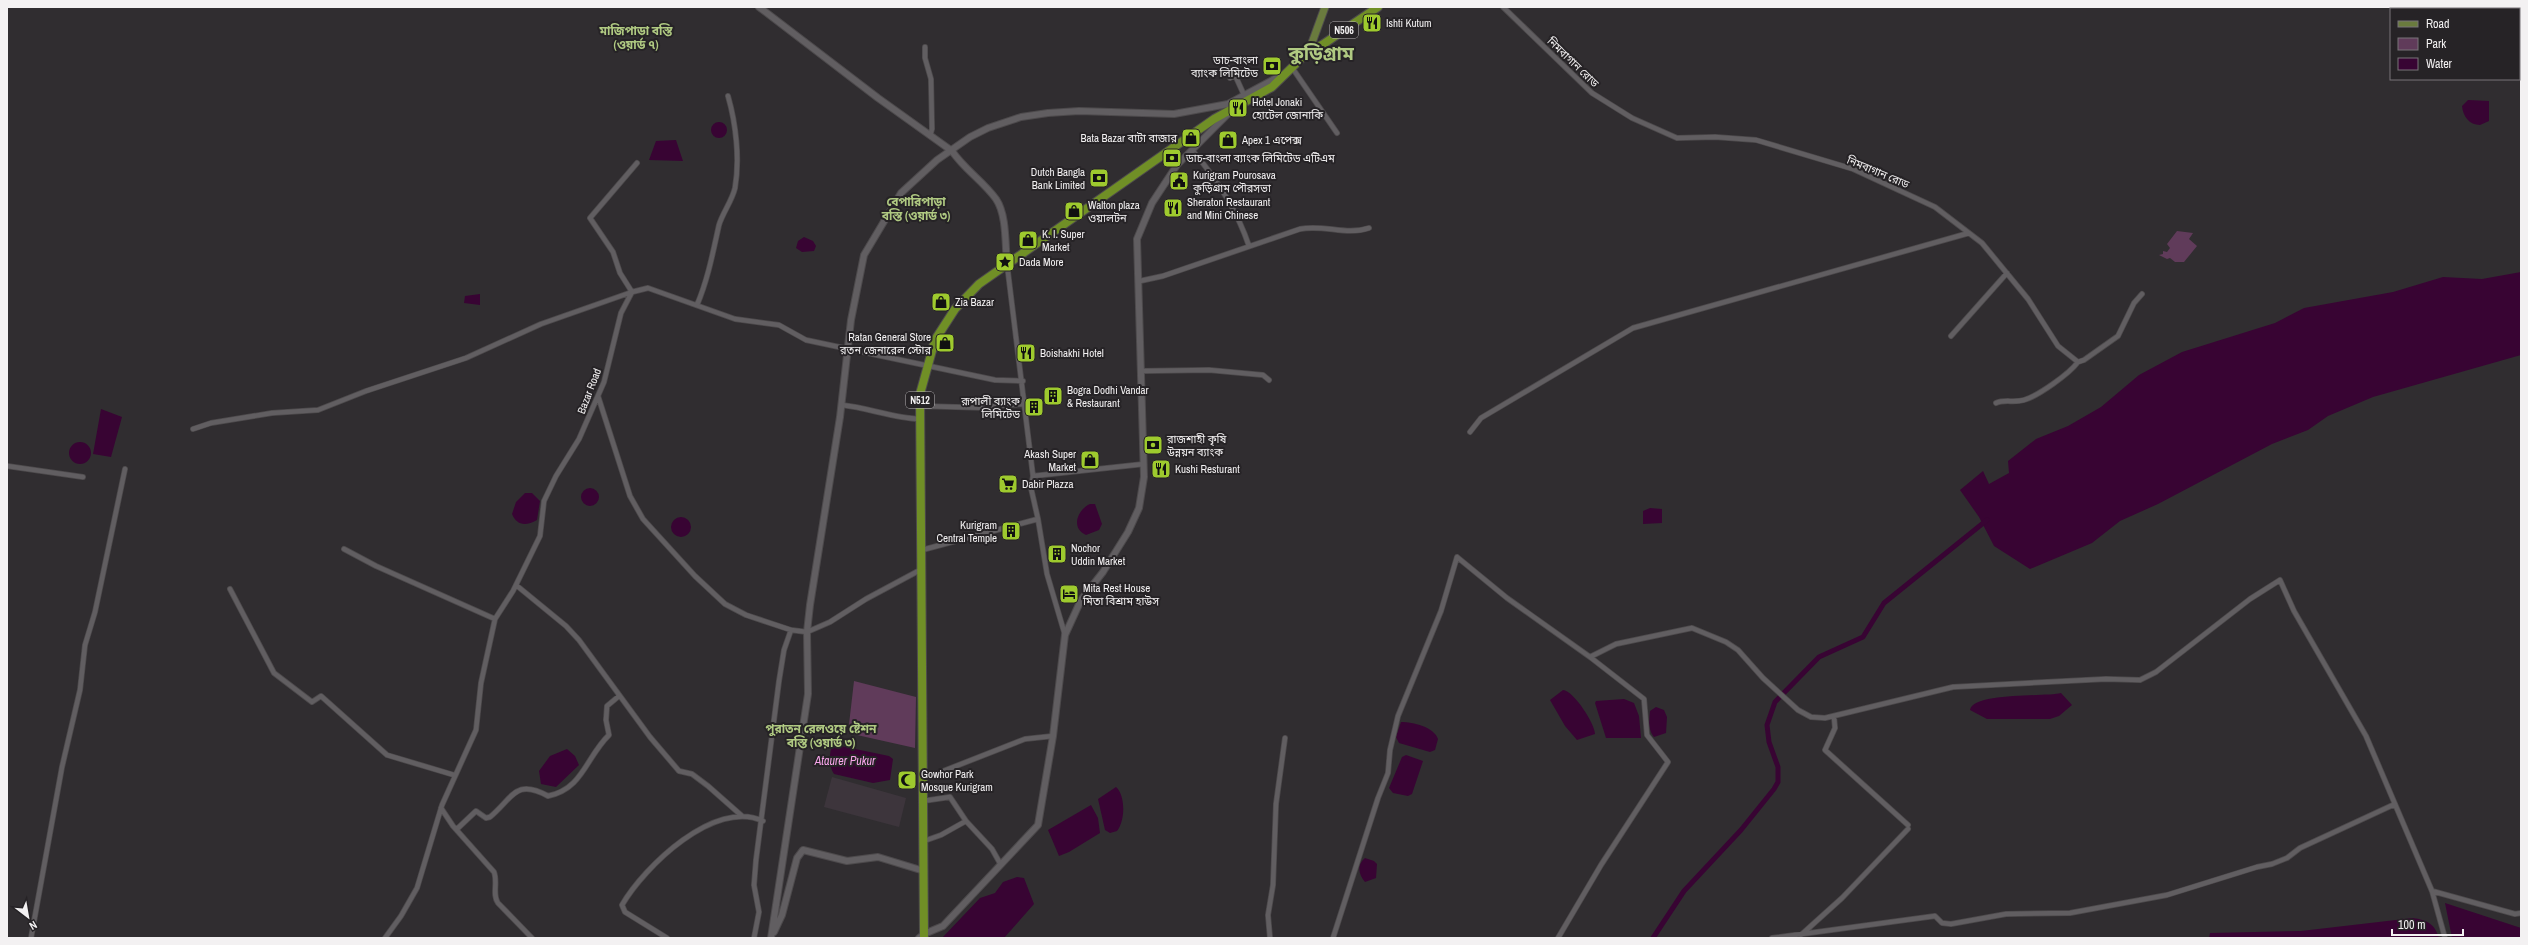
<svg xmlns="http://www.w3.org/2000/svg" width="2528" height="945" font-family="'Archivo Narrow','Noto Sans Bengali',sans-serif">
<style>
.built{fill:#3d353c}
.green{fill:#603b5a}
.water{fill:#380433}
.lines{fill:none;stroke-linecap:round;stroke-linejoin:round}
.canal{stroke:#380433;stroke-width:5}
.street-casing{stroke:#4d4a4c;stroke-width:6}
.secondary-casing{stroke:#4d4a4c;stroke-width:8}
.primary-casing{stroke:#4d4a4c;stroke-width:9}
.highway-casing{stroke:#4d4a4c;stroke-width:10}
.street{stroke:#615e61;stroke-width:4.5}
.secondary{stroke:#615e61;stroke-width:6}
.primary{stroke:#6a7b3e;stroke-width:7}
.highway{stroke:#708f26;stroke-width:8}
.labels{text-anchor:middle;stroke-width:4;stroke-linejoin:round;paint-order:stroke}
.shield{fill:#262326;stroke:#b6b3b5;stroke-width:1}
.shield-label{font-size:10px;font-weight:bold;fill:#f3f1f2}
.poi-label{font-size:11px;fill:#f3f1f2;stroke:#262326;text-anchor:start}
.street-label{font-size:11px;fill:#f3f1f2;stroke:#262326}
.neighbourhood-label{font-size:12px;font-weight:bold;fill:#b0ca82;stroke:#262326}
.water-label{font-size:12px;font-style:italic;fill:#f8a6eb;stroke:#262326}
.town-label{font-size:19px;font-weight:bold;fill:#b0ca82;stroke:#262326}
</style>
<rect width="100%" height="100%" fill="#302d30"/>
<path class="built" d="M832,777L906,798L899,827L824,807Z"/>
<path class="green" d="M2177,231L2193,233L2189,239L2197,246L2184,262H2175L2170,258L2167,259L2159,255L2163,254V251L2167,252L2170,248L2167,244Z
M854,681L916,697L915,748L848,733Z"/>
<path class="water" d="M2468,100L2489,101V121L2480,125C2469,125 2463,116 2462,106Z
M711 130a8 8 0 1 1 16 0a8 8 0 1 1-16 0Z
M676,140L683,161L649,160L656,141Z
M804,237L813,241L816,246L814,251L802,252L796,248L798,241Z
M2521,272V355L2373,397L2328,416L2308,430L2272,444L2158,504L2120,521L2092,543L2030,569L1994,546L1979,517L1960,490L1983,471L1989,484L2009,473L2008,461L2036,439L2068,426L2101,407L2139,375L2182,352L2275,323L2304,308L2393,292L2443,277L2482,279Z
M480,294V305L464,303L465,296Z
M101,409L122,417L111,457L93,454Z
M69 453a11 11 0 1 1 22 0a11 11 0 1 1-22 0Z
M581 497a9 9 0 1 1 18 0a9 9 0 1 1-18 0Z
M525,493H532L540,501L537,520C526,526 517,526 512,514L516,502Z
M1090,504H1095L1102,524L1099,530L1086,535C1070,528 1078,509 1090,504Z
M1650,508L1662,509V523L1643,524V511Z
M671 527a10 10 0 1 1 20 0a10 10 0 1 1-20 0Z
M1563,690C1574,691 1595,724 1595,734L1577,740L1565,726L1550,700Z
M2061,693L2072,705L2059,716L2050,719H1987L1970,710C1973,692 2046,697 2061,693Z
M1624,699L1634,703L1639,716L1641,738H1606L1595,703L1596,701Z
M1656,707L1664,710L1667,717L1666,733L1654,737C1648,730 1649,721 1650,711Z
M1401,722C1413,722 1434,727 1438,739L1435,750L1430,752L1399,743L1396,737Z
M836,745L889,756L893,759L890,780L873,783L834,774C829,766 829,759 831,749Z
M567,749L575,756L579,765L556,787L541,784L539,771L550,756Z
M1406,755L1423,761L1412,794L1408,796L1393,793L1389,788L1402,757Z
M1116,787C1126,796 1125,821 1117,831L1110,833L1105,830L1098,799Z
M1091,805L1098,818L1100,833L1069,852L1059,856L1048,830Z
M1365,858L1374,861L1377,864L1376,878L1365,882C1359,875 1356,865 1365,858Z
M1017,877L1024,878L1034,904L1004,938H942L980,898L995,893L1003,882Z
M2445,903L2521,928V938H2452Z
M2413,918C2427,920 2435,924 2439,938H2209L2210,933L2301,931Z"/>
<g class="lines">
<path class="canal" d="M1653,938L1684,891L1741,830L1774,789L1778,782V767L1769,742L1767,725L1775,702L1819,657L1863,637L1884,603L1987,520"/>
<defs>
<path id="street" d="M1503,7L1592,93L1632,118L1677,138L1715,137L1756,140L1853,169L1935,207L1982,243L2028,299L2058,346L2078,362L2084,360L2118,336L2134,303L2142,294
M2462,9L2463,7
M925,47V58L931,79L932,129L930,136
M2519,50H2521
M1226,63L1230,78L1235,75L1244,95
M1293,69L1337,133
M1192,150C1217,179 1237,210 1249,246
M1007,264L1033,476L1144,464
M1140,281L1163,276L1300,229C1324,224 1346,236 1369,228
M697,305C708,279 713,252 719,225C723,212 732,201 735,188C740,159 736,124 728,96
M1951,336L2007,273
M1141,371L1209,370L1263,375L1269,380
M598,396L630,496L643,519L695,576L725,604L746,615L791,630L807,632L830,622L866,599L922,569
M1996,403C2004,399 2014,403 2024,400C2038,396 2069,374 2078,362
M842,405C869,408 893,418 920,419
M920,406L991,408L993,406L1025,404
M193,429L211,423L272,413L318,410L366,391L466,358L541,324L632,292L620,273L613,252L590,218L637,163
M1470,432L1481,418L1633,328L1969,233
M7,466L83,477
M1033,476L1031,488L1038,519
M344,549L376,566L495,619L513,591L540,536L544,501L556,476L579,439L604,382L621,313L632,292L648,288L735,319L779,325L806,340L995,380L1023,381
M922,550L1038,519L1047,574L1065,635
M516,585L566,626L579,640L650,737L679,771L692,774L708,786L742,816
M230,589L274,673L312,702L321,696L387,755L454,775
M1834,717L1835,728L1825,750L1908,825
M923,779L1025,739L1053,736
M923,801L950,797L966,821L941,835L924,841
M441,808L453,826L494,872C498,882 492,895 498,903L532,938
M966,821L992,849L1001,865
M457,829L476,811L486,818L490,817C513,798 515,778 548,796C583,789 586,757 609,735L606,720L607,706L619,696
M1801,935L1842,898L1908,829
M31,938L62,767L80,690L85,645L95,612L125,469
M385,938L401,916L417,888L442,805L476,730L481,683L495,619
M667,938L625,912L622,905C644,867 715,798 763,821
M754,938L759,912L754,885L756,860L779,681L784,650L791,630
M1270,938L1268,915L1273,885L1276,804L1285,738
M1333,938L1378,798L1388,773L1390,750L1398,716L1441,611L1457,557L1507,598L1590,657L1616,644L1692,628L1726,642L1738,650L1763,678L1798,710L1811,717L1825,718L1953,687L2106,679L2140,680L2156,672L2250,599L2280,580L2294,611L2366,736L2432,891
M1558,938L1601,865L1668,762L1647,735L1644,699L1590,657
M1772,938L1935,916L1942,923L1951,924L2006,914L2070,913L2167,895L2257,867L2272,864L2287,858L2300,848L2395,804
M2445,938L2432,891L2515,914L2521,913"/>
<path id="secondary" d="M759,7L878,98L952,151C964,169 983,181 996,199C1007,215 1005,245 1007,264
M774,932L782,915L797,858L803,850L847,861L878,857L924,871
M771,938L808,694L807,632L810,605L840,417L851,320L864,255L901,193L937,160L970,137L988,128L1021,117L1048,113L1079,111L1174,114L1228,104L1280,76
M919,938L924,934L943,926L1038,825L1053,736L1065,635L1081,600L1103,572L1128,532L1139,508L1144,477L1137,239L1152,203L1177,165L1229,113"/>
<path id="primary" d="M1309,51L1325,7"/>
<path id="highway" d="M924,938L920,394L935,340L955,309L979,284L1214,119L1272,87L1309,51L1322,45L1378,7"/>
</defs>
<use href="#street" class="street-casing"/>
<use href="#secondary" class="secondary-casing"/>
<use href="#primary" class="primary-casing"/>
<use href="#highway" class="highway-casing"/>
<use href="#street" class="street"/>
<use href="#secondary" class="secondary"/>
<use href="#primary" class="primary"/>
<use href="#highway" class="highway"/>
</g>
<defs>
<symbol id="restaurant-square" viewBox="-11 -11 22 22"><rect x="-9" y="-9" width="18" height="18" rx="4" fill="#9eca2e" stroke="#262326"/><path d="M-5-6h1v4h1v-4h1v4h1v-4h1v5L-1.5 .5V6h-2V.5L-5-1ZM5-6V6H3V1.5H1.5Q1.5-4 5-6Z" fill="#111"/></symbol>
<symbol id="bank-square" viewBox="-11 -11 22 22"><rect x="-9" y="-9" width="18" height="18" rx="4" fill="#9eca2e" stroke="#262326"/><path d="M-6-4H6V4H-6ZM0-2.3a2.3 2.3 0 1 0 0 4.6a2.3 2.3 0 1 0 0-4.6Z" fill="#111"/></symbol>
<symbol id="shop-square" viewBox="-11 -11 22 22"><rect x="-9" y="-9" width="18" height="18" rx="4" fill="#9eca2e" stroke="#262326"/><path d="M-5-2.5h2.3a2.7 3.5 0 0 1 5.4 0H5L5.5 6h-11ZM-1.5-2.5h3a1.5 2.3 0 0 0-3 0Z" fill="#111"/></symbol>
<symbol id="civic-square" viewBox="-11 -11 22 22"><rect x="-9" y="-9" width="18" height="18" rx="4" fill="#9eca2e" stroke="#262326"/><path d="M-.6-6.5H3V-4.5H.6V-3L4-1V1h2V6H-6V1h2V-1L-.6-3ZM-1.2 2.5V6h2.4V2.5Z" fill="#111"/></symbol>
<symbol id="sight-square" viewBox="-11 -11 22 22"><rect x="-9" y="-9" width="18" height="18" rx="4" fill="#9eca2e" stroke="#262326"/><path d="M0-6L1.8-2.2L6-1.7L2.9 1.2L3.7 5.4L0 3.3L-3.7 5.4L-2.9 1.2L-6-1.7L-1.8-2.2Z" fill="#111"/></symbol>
<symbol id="building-square" viewBox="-11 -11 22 22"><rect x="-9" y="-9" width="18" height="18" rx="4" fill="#9eca2e" stroke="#262326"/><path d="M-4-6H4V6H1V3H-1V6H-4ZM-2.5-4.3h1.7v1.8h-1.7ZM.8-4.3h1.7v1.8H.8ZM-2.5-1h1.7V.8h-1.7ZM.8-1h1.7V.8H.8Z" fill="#111"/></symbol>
<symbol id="supermarket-square" viewBox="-11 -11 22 22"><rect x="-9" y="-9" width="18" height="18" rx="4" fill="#9eca2e" stroke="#262326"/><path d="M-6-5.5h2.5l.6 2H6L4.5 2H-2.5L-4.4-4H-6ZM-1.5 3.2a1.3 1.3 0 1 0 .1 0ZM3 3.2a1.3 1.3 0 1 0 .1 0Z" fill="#111"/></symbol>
<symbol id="hotel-square" viewBox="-11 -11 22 22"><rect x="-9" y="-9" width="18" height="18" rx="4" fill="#9eca2e" stroke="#262326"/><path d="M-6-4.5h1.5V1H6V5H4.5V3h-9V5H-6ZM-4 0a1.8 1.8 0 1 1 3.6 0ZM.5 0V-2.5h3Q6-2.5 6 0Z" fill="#111"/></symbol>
<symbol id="mosque-square" viewBox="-11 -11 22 22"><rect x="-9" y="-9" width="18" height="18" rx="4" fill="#9eca2e" stroke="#262326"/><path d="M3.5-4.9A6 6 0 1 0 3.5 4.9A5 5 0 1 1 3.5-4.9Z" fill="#111"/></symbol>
</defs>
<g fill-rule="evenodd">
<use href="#restaurant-square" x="1361" y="12" width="22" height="22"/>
<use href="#bank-square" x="1261" y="55" width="22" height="22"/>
<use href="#restaurant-square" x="1227" y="97" width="22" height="22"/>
<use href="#shop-square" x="1180" y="127" width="22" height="22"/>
<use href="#shop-square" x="1217" y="129" width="22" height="22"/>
<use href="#bank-square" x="1161" y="147" width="22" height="22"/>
<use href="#bank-square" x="1088" y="167" width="22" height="22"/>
<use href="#civic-square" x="1168" y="170" width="22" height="22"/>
<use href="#restaurant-square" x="1162" y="197" width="22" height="22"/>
<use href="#shop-square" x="1063" y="200" width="22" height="22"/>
<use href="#shop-square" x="1017" y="229" width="22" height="22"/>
<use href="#sight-square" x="994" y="251" width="22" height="22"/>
<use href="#shop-square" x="930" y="291" width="22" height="22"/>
<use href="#shop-square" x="934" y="332" width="22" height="22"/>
<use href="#restaurant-square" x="1015" y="342" width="22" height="22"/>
<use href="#building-square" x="1042" y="385" width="22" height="22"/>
<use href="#building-square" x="1023" y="396" width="22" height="22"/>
<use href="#bank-square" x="1142" y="434" width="22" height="22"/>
<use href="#shop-square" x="1079" y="449" width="22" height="22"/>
<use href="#restaurant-square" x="1150" y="458" width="22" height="22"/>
<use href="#supermarket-square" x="997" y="473" width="22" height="22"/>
<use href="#building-square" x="1000" y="520" width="22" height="22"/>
<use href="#building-square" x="1046" y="543" width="22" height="22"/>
<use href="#hotel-square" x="1058" y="583" width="22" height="22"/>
<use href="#mosque-square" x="896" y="769" width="22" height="22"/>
</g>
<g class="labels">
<g class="shield">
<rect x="1330" y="22" width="28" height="16" rx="3"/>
<rect x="906" y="392" width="28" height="16" rx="3"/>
</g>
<g class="shield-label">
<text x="1344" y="34">N506</text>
<text x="920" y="404">N512</text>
</g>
<g class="poi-label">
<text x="1386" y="27">Ishti Kutum</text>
<text x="1258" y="64" text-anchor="end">ডাচ-বাংলা<tspan x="1258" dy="13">ব্যাংক লিমিটেড</tspan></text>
<text x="1252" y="106">Hotel Jonaki<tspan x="1252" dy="13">হোটেল জোনাকি</tspan></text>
<text x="1177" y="142" text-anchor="end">Bata Bazar বাটা বাজার</text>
<text x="1242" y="144">Apex 1 এপেক্স</text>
<text x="1186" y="162">ডাচ-বাংলা ব্যাংক লিমিটেড এটিএম</text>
<text x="1085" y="176" text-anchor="end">Dutch Bangla<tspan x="1085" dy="13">Bank Limited</tspan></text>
<text x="1193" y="179">Kurigram Pourosava<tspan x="1193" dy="13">কুড়িগ্রাম পৌরসভা</tspan></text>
<text x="1187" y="206">Sheraton Restaurant<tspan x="1187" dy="13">and Mini Chinese</tspan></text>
<text x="1088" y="209">Walton plaza<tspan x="1088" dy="13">ওয়ালটন</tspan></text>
<text x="1042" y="238">K. I. Super<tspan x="1042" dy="13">Market</tspan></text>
<text x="1019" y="266">Dada More</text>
<text x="955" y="306">Zia Bazar</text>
<text x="931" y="341" text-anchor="end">Ratan General Store<tspan x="931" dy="13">রতন জেনারেল স্টোর</tspan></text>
<text x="1040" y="357">Boishakhi Hotel</text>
<text x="1067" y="394">Bogra Dodhi Vandar<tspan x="1067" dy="13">&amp; Restaurant</tspan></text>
<text x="1020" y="405" text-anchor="end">রূপালী ব্যাংক<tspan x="1020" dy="13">লিমিটেড</tspan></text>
<text x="1167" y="443">রাজশাহী কৃষি<tspan x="1167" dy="13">উন্নয়ন ব্যাংক</tspan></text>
<text x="1076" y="458" text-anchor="end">Akash Super<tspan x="1076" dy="13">Market</tspan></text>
<text x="1175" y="473">Kushi Resturant</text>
<text x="1022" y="488">Dabir Plazza</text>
<text x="997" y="529" text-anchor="end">Kurigram<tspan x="997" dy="13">Central Temple</tspan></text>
<text x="1071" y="552">Nochor<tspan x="1071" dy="13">Uddin Market</tspan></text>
<text x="1083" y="592">Mita Rest House<tspan x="1083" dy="13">মিতা বিশ্রাম হাউস</tspan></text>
<text x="921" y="778">Gowhor Park<tspan x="921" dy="13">Mosque Kurigram</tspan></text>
</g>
<g class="street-label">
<text transform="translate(1573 62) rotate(44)" y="4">নিমবাগান রোড</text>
<text transform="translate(1878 172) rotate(23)" y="4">নিমবাগান রোড</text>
<text transform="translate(589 391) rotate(-69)" y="4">Bazar Road</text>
</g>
<g class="neighbourhood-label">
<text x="636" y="35">মাজিপাড়া বস্তি<tspan x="636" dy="14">(ওয়ার্ড ৭)</tspan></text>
<text x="916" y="206">বেপারিপাড়া<tspan x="916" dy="14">বস্তি (ওয়ার্ড ৩)</tspan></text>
<text x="821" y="733">পুরাতন রেলওয়ে ষ্টেশন<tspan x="821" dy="14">বস্তি (ওয়ার্ড ৩)</tspan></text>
</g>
<g class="water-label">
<text x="845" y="765">Ataurer Pukur</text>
</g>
<g class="town-label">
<text x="1321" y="60">কুড়িগ্রাম</text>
</g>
</g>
<rect width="2528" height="945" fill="none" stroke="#f3f1f2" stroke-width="16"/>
<rect x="2390" y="8" width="130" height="72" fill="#262326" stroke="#787578"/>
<rect x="2398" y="21" width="20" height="6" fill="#6a7b3e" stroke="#787578"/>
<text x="2426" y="28" font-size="12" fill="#f3f1f2">Road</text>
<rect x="2398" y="38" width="20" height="12" fill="#603b5a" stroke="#787578"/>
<text x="2426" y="48" font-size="12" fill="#f3f1f2">Park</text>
<rect x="2398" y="58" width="20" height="12" fill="#380433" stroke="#787578"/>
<text x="2426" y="68" font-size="12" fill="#f3f1f2">Water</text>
<g transform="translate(28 917) rotate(149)" stroke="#262326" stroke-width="3" paint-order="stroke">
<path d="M0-3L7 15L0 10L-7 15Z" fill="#f3f1f2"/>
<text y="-6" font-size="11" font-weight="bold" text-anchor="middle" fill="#f3f1f2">N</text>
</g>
<path d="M2392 929v6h71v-6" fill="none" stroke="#f3f1f2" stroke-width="2"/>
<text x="2398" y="929" font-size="12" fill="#f3f1f2" stroke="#262326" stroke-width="3" paint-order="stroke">100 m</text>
</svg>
